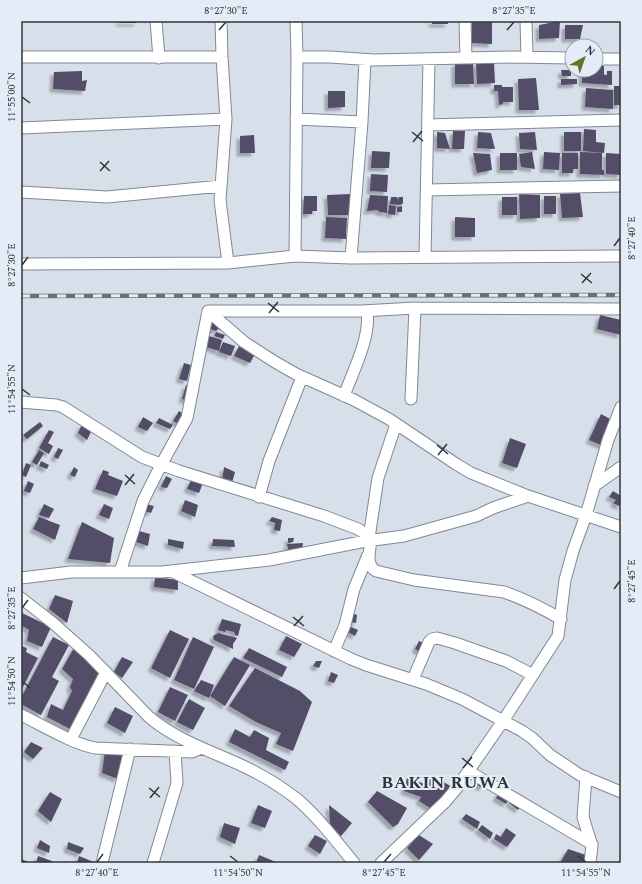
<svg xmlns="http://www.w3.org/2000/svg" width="642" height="884" font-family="Spectral,serif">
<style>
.building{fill:#524d68;filter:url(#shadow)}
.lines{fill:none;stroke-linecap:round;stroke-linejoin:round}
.street-casing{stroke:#808891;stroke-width:13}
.street{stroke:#fff;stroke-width:11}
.rail-casing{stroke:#6b7076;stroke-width:4.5}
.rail{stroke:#e4edf7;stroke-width:3;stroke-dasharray:9;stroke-linecap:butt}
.ticks{fill:none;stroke:#313438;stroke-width:1.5}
.labels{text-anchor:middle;stroke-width:4;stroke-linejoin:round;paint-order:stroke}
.district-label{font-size:17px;font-weight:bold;letter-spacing:1px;fill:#313438;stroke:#e4edf7}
.neatline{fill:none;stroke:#313438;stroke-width:1.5}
.ticks-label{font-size:10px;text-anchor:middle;fill:#313438}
</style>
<defs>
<filter id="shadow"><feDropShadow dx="-3.5" dy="3.5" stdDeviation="1" flood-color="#0004"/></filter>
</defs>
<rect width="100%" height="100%" fill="#d7e0ea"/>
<path class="building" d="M119,21H137V23H119Z
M432,21H448V24H432Z
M560,21L559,38L539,39V25Z
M472,22H492V44L472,43Z
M565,25H583L580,39H565Z
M473,62L474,84H455V63Z
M494,62L495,83L477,84L476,63Z
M597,66H604V75H607V71H612V85L582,83V70H590V72H597Z
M561,70H571V76H562Z
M82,71V81L87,80L85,91L53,89L54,72Z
M536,78L539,110H519L518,79Z
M561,79H577V84L561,85Z
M494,85H502V87H513V102H503V104L499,105L498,91H494Z
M614,86H621V105H614Z
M586,88L613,90V109L585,107Z
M328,91H345V107L328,108Z
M584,129L596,130V142L605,143L604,153L583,151Z
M453,131H465L464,149H452Z
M437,132L445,133L450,149L437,148Z
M478,132L491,133L495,149L477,148Z
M535,132L537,150L520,149L519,133Z
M564,132H581V151H564Z
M254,135L255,153H240V136Z
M372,151L390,152L389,168H371Z
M532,152L535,169L521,167L519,154Z
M544,152L560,153L559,170L543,169Z
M580,152L602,153V170H604V175L580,174Z
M473,153L490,154L492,170L477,173Z
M500,153H517V170H500Z
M562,153H578V169H573V173H562Z
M606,153L621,154V175L606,174Z
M371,174L388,175L387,192L370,191Z
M580,193L583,217L562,218L560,194Z
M350,194L351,215H328L327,195Z
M519,194L540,195V218L520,219Z
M370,195L388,196L387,213L380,212L377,210L367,211Z
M304,196H317V211H312V214H303Z
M544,196H556V214H544Z
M391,197H398L397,199H398L399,197H403V203L401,205L390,204Z
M502,197H517V215H502Z
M389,205L396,206L395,215L388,214Z
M402,206V212H397V207Z
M326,217L347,218L346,239L325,238Z
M455,217L475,218V237H455Z
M600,315L621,320V335L597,329Z
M213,321L225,332L218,329L216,331L210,329Z
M216,332L225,335L223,339L214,336Z
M209,336L222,340L219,351L206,347Z
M223,342L235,346L231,356L219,352Z
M239,346L255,354L250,363L234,356Z
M184,363L191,365L187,381L179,379Z
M186,385L192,387L188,401L182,399Z
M179,411L185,415L179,424L173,421Z
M601,414L614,421L603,446L589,440Z
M143,417L153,423L147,431L138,427Z
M159,418L173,425L170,429L156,423Z
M40,422L43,426L27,439L23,435Z
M82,424L92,430L87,440L78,433Z
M49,430L54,432L48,443L53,446L49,454L39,448Z
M510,438L526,444L517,468L502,463Z
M58,448L63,450L58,459L54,457Z
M39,450L44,453L37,465L32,462Z
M41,461L49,465L47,469L39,466Z
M26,463L31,465L26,477L22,475Z
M74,467L78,470L75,477L70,475Z
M224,467L235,472L232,483L222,481Z
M103,470L109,472L108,475L123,481L117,496L95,489Z
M166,476L172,479L167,488L161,487Z
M191,480L203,483L199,493L187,489Z
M28,481L34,484L30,493L24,491Z
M613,491L621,496V507L613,503L616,500L609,497Z
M185,500L198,505L195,517L181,511Z
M44,504L54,509L49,518L39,515Z
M104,504L113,508L109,519L99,515Z
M146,504L154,506L151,513L144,511Z
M39,517L60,525L55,540L33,529Z
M272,517L282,520L280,531L274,530L275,523L269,521Z
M82,522L114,538L110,563L68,559Z
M139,531L150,534L148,546L136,542Z
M288,538H294L293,542L288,543Z
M168,539L184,542L183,549L168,545Z
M213,539L234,540L235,547L212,546Z
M303,543L302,550L289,554L287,544Z
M155,577L178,580V590L154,587Z
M55,595L73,601L67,623L49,609Z
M22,613L51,627L42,647L27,641L29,630L21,625Z
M351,613L357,615L356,623L349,622Z
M222,619L241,624L238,636L235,635L234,632L226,630L225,632L218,630Z
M349,626L358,630L355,636L346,631Z
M170,630L189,639L170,678L151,668Z
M218,633L237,638L233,644V649L214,640L213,636Z
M286,636L302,644L294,657L279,650Z
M53,637L69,645L52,677L59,681L41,715L21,704V698Z
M193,637L214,647L194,689L174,680Z
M419,641L426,644L422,653L415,649Z
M21,646L27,648L26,652L38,658L21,691Z
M75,646L101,670L72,730L47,717L51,704L63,710L72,691L70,687L73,679L62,669Z
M249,648L287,667L282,677L243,658Z
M122,657L133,662L122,678L114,672Z
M234,657L250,665L225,706L210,696Z
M316,661H322L319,668L313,666Z
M255,668L300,691L312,702L293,751L276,744L281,733L256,722L229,706Z
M331,672L338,675L334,683L328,681Z
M201,680L214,685L209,698L194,691Z
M170,687L188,695L175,721L158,712Z
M189,699L205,708L193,730L177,722Z
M115,707L133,716L125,733L107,723Z
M235,729L250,737L254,730L269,738L266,750L289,762L285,770L229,742Z
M31,742L43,748L33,759L24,752Z
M105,751L124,753L118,779L102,773Z
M432,775L452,787L433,810L419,801L421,797L404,791L407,778L428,785Z
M478,779L486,782L482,788L476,784Z
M377,791L407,808L398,824L393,827L368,802Z
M50,792L62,799L51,822L38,811Z
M499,792L509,798L506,804L496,798Z
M511,799L521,805L518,810L509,803Z
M258,805L272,811L265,828L251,823Z
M329,805L352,823L341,836L330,825Z
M466,814L480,822L477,829L462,819Z
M224,823L240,828L235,844L220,837Z
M482,825L493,833L490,839L478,830Z
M506,828L516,835L507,847L494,839L496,834L501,837Z
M315,835L327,841L320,854L308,846Z
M419,835L433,844L419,860L407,848Z
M40,840L50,846L49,853L37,848Z
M68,842L84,848L80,854L67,849Z
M568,849L586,855L583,863H560Z
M259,855L276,862L275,863H256Z
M38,856L52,861L51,863H36Z
M79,856L96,863H77Z
M21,859L31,863H21Z"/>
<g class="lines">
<defs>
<path id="street" d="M156,21L159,58
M221,21L222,57L226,119L220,200L228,263
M296,21L297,57
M465,21L466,58
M526,21L527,57
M21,57H222
M596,59H621
M296,119L362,122
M428,125L621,120
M21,128L226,119
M427,190L621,186
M21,192L107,197L221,186
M295,256L297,57H330L374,60L514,57L572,58
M425,257L429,59
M351,258L362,122L365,60
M21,264L228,263L295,256L351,258L621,256
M208,311L244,342L275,362L296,374L354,400L389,419L456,464L471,473L528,496L621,527
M208,311H362L415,308L621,309
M344,396C353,371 371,337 367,311
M411,399L415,308
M21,402L56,405L63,407L142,457L179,471L324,516L358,529L366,534L371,540C370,551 365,565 376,571L414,580L504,592C524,599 542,608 561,619
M594,486L621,467
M259,497L269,461L302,377
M369,538L378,478L396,424
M171,571L351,659L366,665L426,684L462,699L522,731L532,738L550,755L580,775L621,792
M120,572L143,501L161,465L187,418L208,311
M21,578L71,572H162L269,560L366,541L404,536L476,516L493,508L528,496
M21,598L53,623L89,655L149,717C176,740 211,751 243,766C260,774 283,788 297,799C319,818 336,841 354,863
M334,651L345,625L354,589L368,555
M413,679L429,642L432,639L437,638L455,643L506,661L533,675
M21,715C44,726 71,743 95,748L192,752L202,748
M71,739L106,672
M468,771L592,844
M586,777L583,817L592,846L590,863
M102,863L130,749
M153,863L177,783L175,751
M381,863L445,802L456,789L503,721L558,636L565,580L573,551L586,515L608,440L621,407"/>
</defs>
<use href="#street" class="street-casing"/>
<use href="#street" class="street"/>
<defs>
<path id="rail" d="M21,296L621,295"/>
</defs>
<use href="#rail" class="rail-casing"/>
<use href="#rail" class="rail"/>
</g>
<path class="ticks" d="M219,30L226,22M507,30L514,22M22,97L30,103M412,132L423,141M413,142L422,131M100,162L110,171M100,171L109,161M614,246L620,238M22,265L28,257M581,274L592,283M582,283L591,273M268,303L279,312M269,313L278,302M22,389L30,395M437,445L448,454M438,455L447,444M125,475L135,484M125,485L134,474M614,589L620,581M22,608L28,600M293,617L304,626M294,626L303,616M22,681L30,688M462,758L473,767M463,768L472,757M149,788L160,797M150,798L159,787M230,856L238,862M578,856L586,862M97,862L103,854M384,862L391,854"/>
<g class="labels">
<g class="district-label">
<text x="446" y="788">BAKIN RUWA</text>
</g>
</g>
<rect width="642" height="884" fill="none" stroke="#e4edf7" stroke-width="44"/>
<g transform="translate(584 58) rotate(40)"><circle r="19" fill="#e4edf7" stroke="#9ca3ab"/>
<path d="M0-3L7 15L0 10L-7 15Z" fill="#637422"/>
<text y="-6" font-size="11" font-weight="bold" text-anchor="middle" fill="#313438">N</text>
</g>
<rect x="22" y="22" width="598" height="840" class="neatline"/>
<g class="ticks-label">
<text x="226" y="14">8°27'30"E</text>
<text x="514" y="14">8°27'35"E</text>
<text transform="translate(11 97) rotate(-90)" y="4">11°55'00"N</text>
<text transform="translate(631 238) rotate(-90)" y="4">8°27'40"E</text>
<text transform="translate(11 265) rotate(-90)" y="4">8°27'30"E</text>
<text transform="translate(11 389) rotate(-90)" y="4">11°54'55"N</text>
<text transform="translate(631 581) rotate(-90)" y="4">8°27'45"E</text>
<text transform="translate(11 608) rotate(-90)" y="4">8°27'35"E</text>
<text transform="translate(11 681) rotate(-90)" y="4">11°54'50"N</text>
<text x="97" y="876">8°27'40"E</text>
<text x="238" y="876">11°54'50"N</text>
<text x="384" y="876">8°27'45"E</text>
<text x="586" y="876">11°54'55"N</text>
</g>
</svg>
